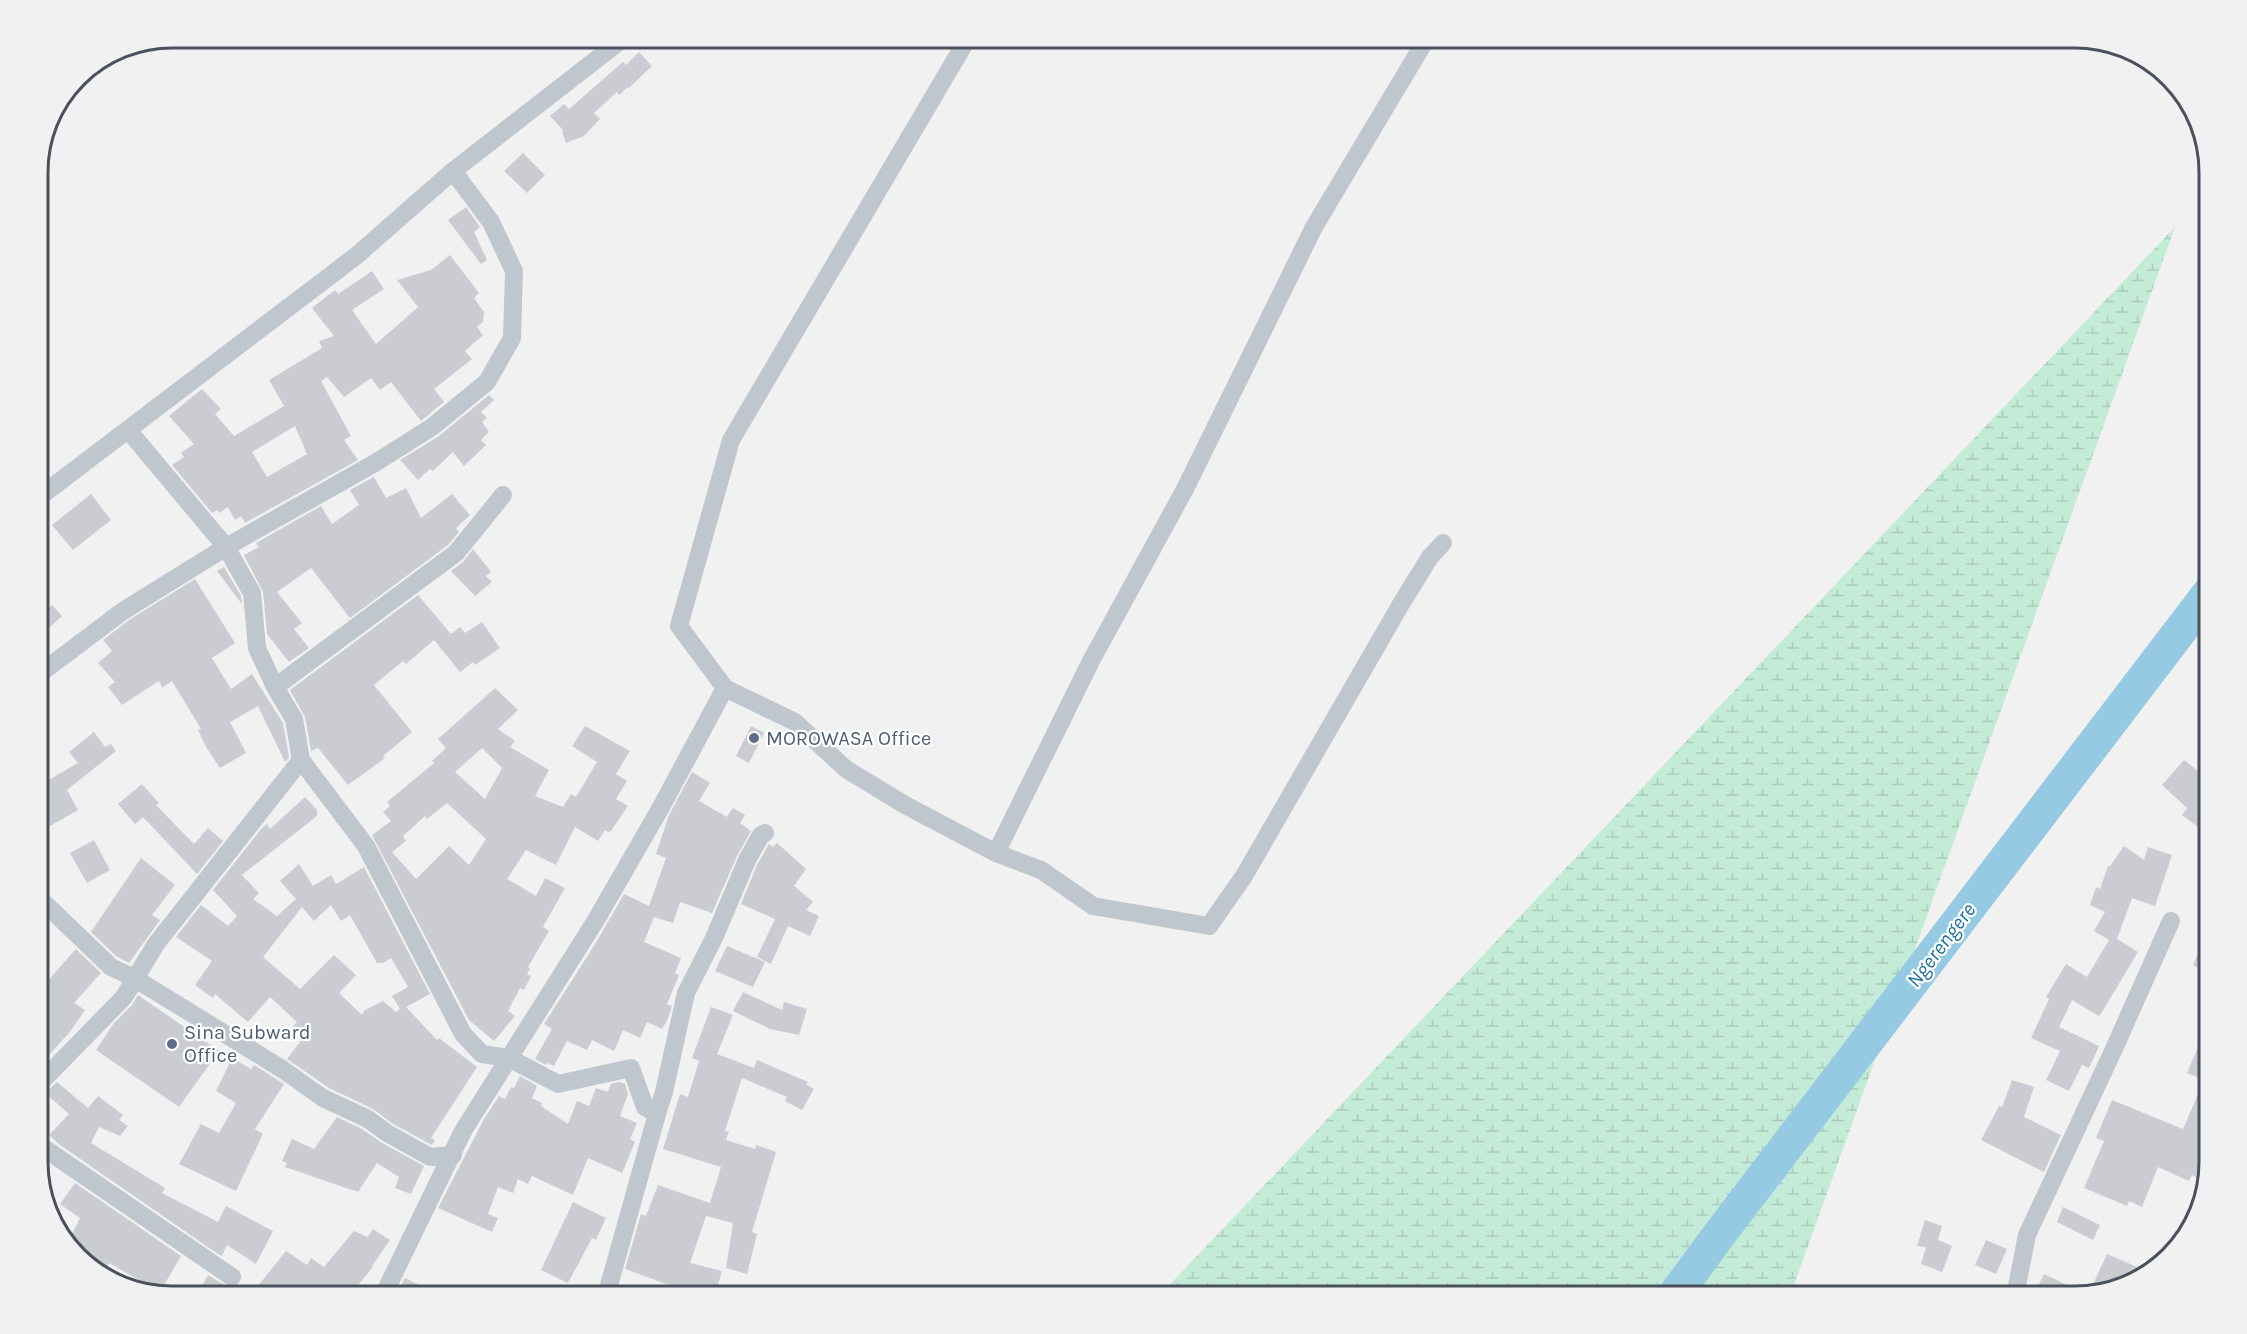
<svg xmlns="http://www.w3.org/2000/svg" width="2247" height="1334" font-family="Karla,sans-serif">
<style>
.wetland{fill:url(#wetland-marsh)}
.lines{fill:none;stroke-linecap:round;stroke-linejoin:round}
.river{stroke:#96cae2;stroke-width:34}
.building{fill:#cbccd2;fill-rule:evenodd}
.street{stroke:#c0c6cd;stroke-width:18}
.service-dot{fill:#5c6f8a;stroke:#fff;stroke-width:2}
.labels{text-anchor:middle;stroke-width:4.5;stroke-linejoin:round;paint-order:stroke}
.service-label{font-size:20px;fill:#4e5e75;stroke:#fff;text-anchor:start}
.water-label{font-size:21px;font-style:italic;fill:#1d739c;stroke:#fff}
.rim{fill:none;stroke:#4a515c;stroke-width:3}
</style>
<defs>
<pattern id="wetland-marsh" width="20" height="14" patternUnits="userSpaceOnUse" patternTransform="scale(1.5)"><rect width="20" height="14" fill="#c4ebd7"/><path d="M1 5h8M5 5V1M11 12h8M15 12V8" fill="none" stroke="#aacbbb"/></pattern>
</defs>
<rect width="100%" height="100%" fill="#f2f1f1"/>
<path class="wetland" d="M2175,227L1790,1296H1159Z"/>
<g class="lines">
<path class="river" d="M1674,1296L1722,1231L2209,593"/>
</g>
<path class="building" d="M639,52L652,66L629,88L628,87L619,95L617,92L594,113L600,119L584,136L566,143L562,132L563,130L550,116L564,104L569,109L623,62L626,65Z
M523,153L545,175L527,193L504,171Z
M466,207L480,227L474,232L487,260L481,264L448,220Z
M450,255L479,293L474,298L484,312L483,322L477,327L483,335L465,351L472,359L434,389L444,402L421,421L391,382L380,390L371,378L344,397L327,377L321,381L351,436L344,440L358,460L245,523L241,516L235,520L228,507L219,513L217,510L212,513L172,465L184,457L181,453L194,444L169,416L202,389L221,409L215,414L234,436L284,406L269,380L322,348L319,341L334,336L312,308L335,290L338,294L372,271L384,289L352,310L376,344L418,307L397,280L431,270ZM295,426L307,454L267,477L252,452Z
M489,395L494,400L481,412L487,418L482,422L489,432L481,440L486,445L464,466L453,452L433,471L430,469L418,480L400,460L439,436Z
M374,477L386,498L406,488L421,518L452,494L470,515L456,528L459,532L448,545L350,618L311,568L277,592L302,623L294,629L309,648L289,662L267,634L263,592L244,555L259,547L256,543L321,506L332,524L359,505L350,490Z
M91,494L111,520L73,550L52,525Z
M473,549L488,568L491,572L486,576L492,582L475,596L451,571L463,562Z
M224,567L241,596L242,604L217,571Z
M195,579L235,643L212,658L231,689L252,674L283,723L289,757L285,762L258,706L230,722L246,753L220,768L206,747L198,730L201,729L172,681L162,688L159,681L122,705L108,687L115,682L98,663L112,651L103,640L129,620Z
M418,595L451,634L460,627L465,633L482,622L500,648L475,665L473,662L460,672L434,640L406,664L403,661L374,685L412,732L383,756L385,758L348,785L318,748L311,751L305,717L290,690Z
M52,605L62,616L48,629L38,617Z
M495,688L518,710L498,729L515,741L510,747L549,770L535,796L563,807L571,794L576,797L597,762L572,746L585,726L630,751L616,774L627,781L616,799L628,806L611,831L608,832L605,830L598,841L575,827L556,865L526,850L507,879L536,896L545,878L565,888L543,927L549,931L528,967L530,968L527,974L531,976L524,990L520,988L508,1011L515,1016L494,1041L469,1020L372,835L391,821L383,812L390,806L387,802L434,763L432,761L446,748L438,739ZM482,748L502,768L485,799L455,772ZM447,803L486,839L469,865L449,846L416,879L392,852L406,841L403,836L425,816L427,819Z
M751,726L764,733L749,763L736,756Z
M94,732L105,747L111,744L116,751L67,790L78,810L50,826L38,804V786L78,763L69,752Z
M2184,760L2203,775L2200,779L2209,787V821L2202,830L2182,815L2187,808L2162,785Z
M692,772L710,783L699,801L727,817L733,808L745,815L740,823L751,831L737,856L712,913L680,902L673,923L654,917L644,942L681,958L675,973L679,975L667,1004L672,1006L667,1021L662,1029L647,1022L640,1038L623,1030L614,1051L592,1040L587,1050L567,1041L554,1066L547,1063L546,1065L535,1059L552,1029L544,1024L597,941L624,894L649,906L666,858L656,854L669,815Z
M142,784L159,803L156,805L194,844L208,828L223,841L197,874L143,817L135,824L118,804Z
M305,797L317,810V816L242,875L259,893L253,899L277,916L296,899L280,881L299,864L313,886L331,875L336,884L364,867L430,994L406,1007L437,1040L439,1038L477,1067L431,1138L435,1140L432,1145L393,1124L373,1109L329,1088L287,1059L303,1038L292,1027L297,1022L270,997L248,1022L215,994L213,998L195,985L212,961L176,937L201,905L228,926L237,916L213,890L262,828L267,824L270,829ZM331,905L341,921L350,915L377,963H383L391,958L408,987L392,996L400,1009L396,1012L383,1001L365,1010L362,1015L339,993L356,975L334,955L300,989L263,957L302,907L314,921Z
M94,840L110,870L87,883L70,853Z
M777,843L806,869L794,886L813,902L806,910L819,916L810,936L788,926L771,964L757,957L775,919L741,904L757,865L769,844L773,847Z
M2124,846L2144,860L2148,847L2172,855L2155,906L2132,898L2117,939L2138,952L2105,1007L2099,1016L2072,1000L2059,1027L2099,1046L2089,1068L2082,1065L2069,1091L2046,1080L2060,1051L2031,1038L2049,999L2046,997L2066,964L2087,977L2109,940L2094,931L2105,912L2090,905L2096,887L2100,889L2108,866H2110Z
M141,858L175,885L152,915L160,920L129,963L116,956L91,932Z
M2209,928V974L2193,965Z
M727,946L765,962L753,987L715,971Z
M76,949L101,973L74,1003L85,1010L69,1033L38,1067V979L45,984Z
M743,992L782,1010L784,1002L807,1009L799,1035L770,1029L733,1011Z
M138,995L219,1051L179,1107L96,1050L114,1023L132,1005Z
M711,1007L733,1015L717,1054L754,1068L757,1060L808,1082L806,1084L814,1089L802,1110L785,1101L787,1097L742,1078L725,1131L729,1132L726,1140L755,1149L756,1145L776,1152L752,1232L757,1234L747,1274L726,1268L733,1223L706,1216L690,1263L722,1271L715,1295L673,1284L672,1286L625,1269L641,1214L646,1216L658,1185L710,1203L713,1193L721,1167L663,1149L680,1094L688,1097L699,1061L692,1058Z
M2209,1021V1137L2201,1155L2208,1158L2198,1178L2192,1175L2189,1181L2158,1167L2142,1207L2129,1201L2127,1206L2084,1188L2104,1141L2096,1138L2112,1100L2183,1129L2204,1080L2187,1073Z
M232,1058L251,1069L254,1065L284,1084L255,1129L263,1134L236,1191L179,1164L201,1124L219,1133L236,1103L216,1091Z
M520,1076L537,1086L532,1098L542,1103L541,1106L568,1124L577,1101L589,1106L596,1088L608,1092L611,1084L619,1082L625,1084L628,1094L620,1116L637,1123L630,1139L635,1142L622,1173L588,1158L573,1195L532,1176L528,1184L518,1179L513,1193L498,1187L488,1214L498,1218L492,1232L438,1208L484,1119L499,1096L505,1099L511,1087L514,1088Z
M2012,1080L2034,1087L2024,1117L2061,1135L2044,1172L1981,1140L1999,1106L2002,1107Z
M57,1082L88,1108L98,1096L123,1115L119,1120L128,1126L120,1136L99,1127L91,1143L165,1188L162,1193L218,1222L226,1206L273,1231L256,1264L227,1245L222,1256L218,1254L60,1145L49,1135L69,1114L45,1093Z
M337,1117L362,1129L382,1143L424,1166L411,1194L395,1188L399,1177L377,1163L358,1192L285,1167L287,1163L282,1161L292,1139L314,1149Z
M75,1183L181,1256L160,1292L109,1263L104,1271L87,1261L68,1242L80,1218L60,1204Z
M573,1202L606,1218L596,1240L592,1238L568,1283L541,1270Z
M2063,1207L2100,1225L2093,1240L2057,1222Z
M1925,1220L1942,1226L1938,1240L1952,1246L1942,1272L1921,1264L1926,1247L1917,1246Z
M373,1229L390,1240L372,1266L373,1267L349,1296H250L286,1251L307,1265L311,1258L324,1267L354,1231L368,1237Z
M1986,1240L2007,1249L1996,1274L1975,1265Z
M2107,1254L2128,1263L2148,1272L2142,1279L2089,1293Z
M2044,1274L2086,1294L2076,1296H2033Z
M208,1275L226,1286L245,1296H196Z
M405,1278L442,1296H396Z"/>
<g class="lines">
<path class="street" d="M128,430L226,547L252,593L257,648L275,687L294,719L301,760L366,846L463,1034L482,1054L509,1058L558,1084L631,1068L645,1107L657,1114L606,1296
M38,498L356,256L453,171L624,38
M38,675L123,611L226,547L375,463L432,427L487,382L512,338L514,271L491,222L453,171
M275,687L456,553L503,495
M725,688L679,626L731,440L968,38
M996,853L1091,661L1185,489L1314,227L1427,38
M38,897L111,967L134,978L282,1069L323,1098L368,1119L387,1133L430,1157L453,1155
M38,1085L124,997L156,944L301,760
M657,1114L664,1092L686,993L714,938L747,860L761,835L765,833
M38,1144L232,1277
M383,1296L463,1131L596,920L660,809L725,688L795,722L846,769L905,805L996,853L1041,870L1093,906L1209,926L1244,876L1401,604L1430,557L1443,543
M2015,1296L2027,1235L2113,1051L2171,921"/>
</g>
<g class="service-dot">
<circle cx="754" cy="738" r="6"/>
<circle cx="172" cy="1044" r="6"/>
</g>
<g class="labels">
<g class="service-label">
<text x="766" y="745">MOROWASA Office</text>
<text x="184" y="1039">Sina Subward<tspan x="184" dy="23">Office</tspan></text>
</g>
<g class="water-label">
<text transform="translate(1941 945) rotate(-53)" y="7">Ngerengere</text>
</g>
</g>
<path d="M0 0H2247V1334H0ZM172 48H2075A124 124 0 0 1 2199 172V1162A124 124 0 0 1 2075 1286H172A124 124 0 0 1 48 1162V172A124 124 0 0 1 172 48Z" fill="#f1f1f2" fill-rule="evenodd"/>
<path class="rim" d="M172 48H2075A124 124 0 0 1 2199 172V1162A124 124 0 0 1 2075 1286H172A124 124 0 0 1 48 1162V172A124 124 0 0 1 172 48Z"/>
</svg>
